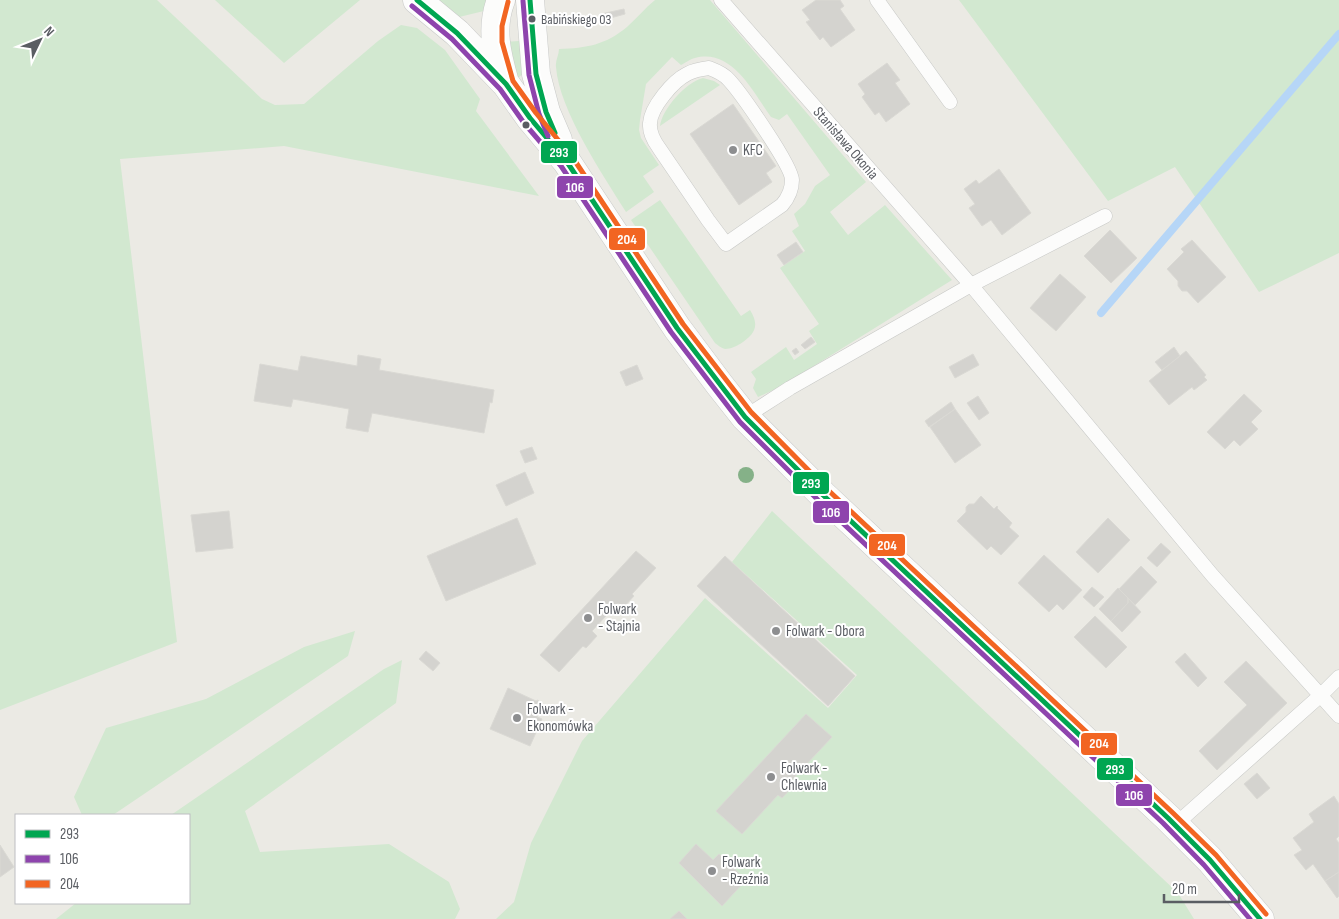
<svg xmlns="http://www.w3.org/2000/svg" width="1339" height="919" font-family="'Sofia Sans Condensed',sans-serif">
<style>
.green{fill:#d2e8d0}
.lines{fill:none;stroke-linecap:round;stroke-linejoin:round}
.stream{stroke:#b6d6f7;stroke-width:8}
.building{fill:#d4d3cf;stroke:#dad9d4}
.lane-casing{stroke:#c7c8c6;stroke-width:15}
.secondary-casing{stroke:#c8c9c8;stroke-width:29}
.lane{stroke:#fcfcfb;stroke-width:14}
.secondary{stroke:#fcfcfb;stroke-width:28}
.bus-1-casing{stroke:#fff;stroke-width:9}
.bus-2-casing{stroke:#fff;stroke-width:9}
.bus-3-casing{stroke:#fff;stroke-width:9}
.bus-1{stroke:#00a651;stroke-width:5}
.bus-2{stroke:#8e44ad;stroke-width:5}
.bus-3{stroke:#f26522;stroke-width:5}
.tree{fill:#85b188}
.bus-dot{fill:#5a5d63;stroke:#fff;stroke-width:2}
.poi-dot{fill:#8d8e90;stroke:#fff;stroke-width:2}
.labels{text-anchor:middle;stroke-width:4;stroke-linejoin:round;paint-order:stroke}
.bus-label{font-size:14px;fill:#5a5d63;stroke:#fff;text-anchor:start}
.street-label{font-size:15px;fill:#5a5d63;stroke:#fff}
.poi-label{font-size:15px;fill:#5a5d63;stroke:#fff;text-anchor:start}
.line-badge{stroke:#fff;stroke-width:2}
.badge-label{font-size:14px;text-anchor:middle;font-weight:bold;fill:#fff}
</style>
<rect width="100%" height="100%" fill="#ebeae4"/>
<path class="green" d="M0,0H157L262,99L275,105L304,104L378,41L401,25L417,28L445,50L480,99L476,111L539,196L284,146L120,159L177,642L0,710Z
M215,0H360L284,63Z
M433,0H488V10L455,18Z
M655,0H710L866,182L830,212L848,235L885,205L952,280L780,387L758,397L753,388L756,379L751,372L786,347L794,360L817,344L809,331L819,324L780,268L805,251L792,231L799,226L794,214L805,204L815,186L830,175L787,114L779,120L771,117C753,92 732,48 695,58C690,59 685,63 681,65L672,57L646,84L640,120L639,130L641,138L659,165L643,176L654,192L626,212C603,175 559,110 556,67C555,61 559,55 559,49C587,48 605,45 627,27C637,18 645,8 655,0Z
M959,0H1339V253L1259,292L1175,167L1108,201Z
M519,41L523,74L519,77H517L504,42Z
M703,78L714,81L720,85L660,126C662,109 686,82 703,78Z
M660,200L741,316L750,310C760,326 755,334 740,344C736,346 731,349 725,349C721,348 718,345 715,343L631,220Z
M772,511L1178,893L1194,919H496L514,902L531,843L582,741L705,598L828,708L857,675L732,562Z
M355,631L348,656L113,815H82L74,797L106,728L206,699L304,647Z
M402,660L396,703L245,811L260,852L389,844L449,882L460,909L455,919H56L76,903H189V815H171L384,669Z"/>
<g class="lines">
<path class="stream" d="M1101,313L1339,34"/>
</g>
<path class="building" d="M816,0H840L844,6L840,9L855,30L831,47L823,37L820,40L806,22L810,20L802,10Z
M624,9L625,14L603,20L601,14Z
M887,63L900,80L895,83L910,104L886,122L879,112L875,115L862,97L865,94L858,84Z
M733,104L776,166L766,173L772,182L739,205L690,134Z
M999,169L1031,213L1002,235L991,220L982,226L969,208L975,204L964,189L976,180L979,184Z
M1110,230L1137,258L1111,283L1084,256Z
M1192,240L1226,277L1198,303L1187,291H1182L1178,286V281L1167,269L1184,252L1181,249Z
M796,242L803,252L784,265L777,255Z
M1060,274L1086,297L1056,331L1030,308Z
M811,337L815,342L805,349L801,345Z
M1174,347L1180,356L1162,370L1155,362Z
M796,348L799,352L795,355L792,351Z
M1186,351L1206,375L1204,377L1207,380L1194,390L1192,387L1169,405L1149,381Z
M973,354L979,365L955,378L949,367Z
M358,355L381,359L379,370L494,390L492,403L490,402L484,433L372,413L368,432L346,428L349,409L293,399L291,407L254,401L260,364L298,371L301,356L357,366Z
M637,365L643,379L626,386L620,372Z
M1244,394L1262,411L1251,422L1258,429L1240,446L1234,440L1225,449L1207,432Z
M978,396L989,413L979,420L967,403Z
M951,402L955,409L929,427L925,421Z
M955,409L981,445L955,463L930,427Z
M532,447L537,459L525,463L520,451Z
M525,472L534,493L506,506L496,485Z
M981,496L994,509L997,506L998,507L997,508L1012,523L1009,527L1019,536L1001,555L991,546L987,550L957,521L966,512V507L969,504H974Z
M229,511L233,548L196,552L191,515Z
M517,518L536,564L446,601L427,556Z
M1108,518L1130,540L1098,573L1076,552Z
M1161,543L1171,552L1157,567L1147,558Z
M636,551L656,568L632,594L634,596L623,608L618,603L592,631L597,636L586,648L583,646L559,672L540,655Z
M1044,555L1082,590L1063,610L1057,604L1049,612L1018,583Z
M725,556L855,676L828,706L697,586Z
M1141,566L1157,582L1135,605L1119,589Z
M1092,587L1104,597L1094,607L1083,597Z
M1118,588L1128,598V603L1111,621L1099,609Z
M1128,598L1141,612L1122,632L1111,621L1128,603Z
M1095,616L1127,647L1106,668L1074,637Z
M426,651L440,663L433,671L419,659Z
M1185,653L1207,678L1198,687L1175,662Z
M1246,661L1287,703L1217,770L1199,751L1247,705L1224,682Z
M508,688L536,701L538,700L542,708L540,709L537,717L542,719L530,746L490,729Z
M806,714L832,737L790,782L794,785L782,798L778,795L742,834L716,811Z
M1257,773L1270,788L1257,799L1244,784Z
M1334,796L1339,804V836L1336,839L1339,843V872L1325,881L1313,864L1306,870L1294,855L1302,850L1293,838L1314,822L1309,814Z
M696,844L713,860L719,854L746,880L722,906L679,863Z
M0,845L14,867L0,877Z
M1339,872V896L1337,898L1325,881Z
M679,911L687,919H670Z"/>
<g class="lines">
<defs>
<path id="lane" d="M721,0L971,285L1212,575L1339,716
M877,0L950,102
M709,68C717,71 724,74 729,80C741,93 792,166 792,180C792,190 788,198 782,205L726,244L708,220L659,148C654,141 649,133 650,123C651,107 673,81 687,74C694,70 701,69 709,68Z
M745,417L790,388L971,285L1105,216
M1175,825L1321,695L1339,677"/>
<path id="secondary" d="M417,0L457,33L506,84L530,118L567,162L677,328L719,384L745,417L823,495L1168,818L1210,860L1260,919
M501,0C490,28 497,55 505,83
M530,0L536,74L546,112L558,140"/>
</defs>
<use href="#lane" class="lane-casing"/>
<use href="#secondary" class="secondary-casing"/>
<use href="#lane" class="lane"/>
<use href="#secondary" class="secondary"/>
<defs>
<path id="bus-1" d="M417,0L457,33L506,84L530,118L567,162L677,328L745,417L823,495L1168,818L1210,860L1260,919
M530,0L536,74L546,112L555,133"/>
<path id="bus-2" d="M523,1L529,75L539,114L548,136
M412,6L452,39L500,89L524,123L561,166L671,332L740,422L818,500L1163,823L1204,865L1250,919"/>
<path id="bus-3" d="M508,2L502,26V42L513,81L536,113L573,158L683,324L751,412L828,490L1173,813L1216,855L1266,914"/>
</defs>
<use href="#bus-1" class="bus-1-casing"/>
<use href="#bus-2" class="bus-2-casing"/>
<use href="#bus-3" class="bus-3-casing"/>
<use href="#bus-1" class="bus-1"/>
<use href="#bus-2" class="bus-2"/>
<use href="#bus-3" class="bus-3"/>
</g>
<circle class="tree" cx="746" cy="475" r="8"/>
<g class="bus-dot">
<circle cx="532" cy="19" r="4.5"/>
<circle cx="526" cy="125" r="4.5"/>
</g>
<g class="poi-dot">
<circle cx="733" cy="150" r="5"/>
<circle cx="588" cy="618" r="5"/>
<circle cx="776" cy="631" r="5"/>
<circle cx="517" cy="718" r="5"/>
<circle cx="771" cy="777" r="5"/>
<circle cx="712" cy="871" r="5"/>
</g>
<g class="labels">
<g class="bus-label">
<text x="541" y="24">Babińskiego 03</text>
</g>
<g class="street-label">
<text transform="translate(846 143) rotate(49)" y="5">Stanisława Okonia</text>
</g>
<g class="poi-label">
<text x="743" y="155">KFC</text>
<text x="598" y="614">Folwark<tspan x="598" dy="17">- Stajnia</tspan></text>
<text x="786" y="636">Folwark - Obora</text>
<text x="527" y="714">Folwark -<tspan x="527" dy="17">Ekonomówka</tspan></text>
<text x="781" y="773">Folwark -<tspan x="781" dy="17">Chlewnia</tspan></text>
<text x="722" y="867">Folwark<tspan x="722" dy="17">- Rzeźnia</tspan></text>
</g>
</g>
<g class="line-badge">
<rect x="540" y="140" width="38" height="24" rx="5" fill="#00a651"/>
<rect x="556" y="175" width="38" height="24" rx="5" fill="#8e44ad"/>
<rect x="608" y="227" width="38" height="24" rx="5" fill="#f26522"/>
<rect x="792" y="471" width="38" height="24" rx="5" fill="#00a651"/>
<rect x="812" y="500" width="38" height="24" rx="5" fill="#8e44ad"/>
<rect x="868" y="533" width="38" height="24" rx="5" fill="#f26522"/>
<rect x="1080" y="732" width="38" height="24" rx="5" fill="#f26522"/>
<rect x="1096" y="757" width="38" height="24" rx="5" fill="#00a651"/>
<rect x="1115" y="783" width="38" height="24" rx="5" fill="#8e44ad"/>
</g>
<g class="badge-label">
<text x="559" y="157">293</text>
<text x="575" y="192">106</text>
<text x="627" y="244">204</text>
<text x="811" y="488">293</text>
<text x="831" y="517">106</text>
<text x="887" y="550">204</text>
<text x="1099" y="748">204</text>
<text x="1115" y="774">293</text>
<text x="1134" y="800">106</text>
</g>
<rect x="15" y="814" width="175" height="90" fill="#ffffff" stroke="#bdbec1"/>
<rect x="25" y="830" width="25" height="8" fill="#00a651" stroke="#bdbec1"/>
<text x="60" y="839" font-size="15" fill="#5a5d63">293</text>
<rect x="25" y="855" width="25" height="8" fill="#8e44ad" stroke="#bdbec1"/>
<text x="60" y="864" font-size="15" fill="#5a5d63">106</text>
<rect x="25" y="880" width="25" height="8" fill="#f26522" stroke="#bdbec1"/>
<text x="60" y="889" font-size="15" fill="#5a5d63">204</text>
<g transform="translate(40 40) rotate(47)" stroke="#ffffff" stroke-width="4" paint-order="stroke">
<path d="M0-4L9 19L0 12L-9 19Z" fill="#5a5d63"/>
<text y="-8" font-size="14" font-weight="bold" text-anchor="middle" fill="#5a5d63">N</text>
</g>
<path d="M1164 894v8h75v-8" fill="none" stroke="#5a5d63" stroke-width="2.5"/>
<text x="1172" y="894" font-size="15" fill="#5a5d63" stroke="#ffffff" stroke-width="4" paint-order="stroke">20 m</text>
</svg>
